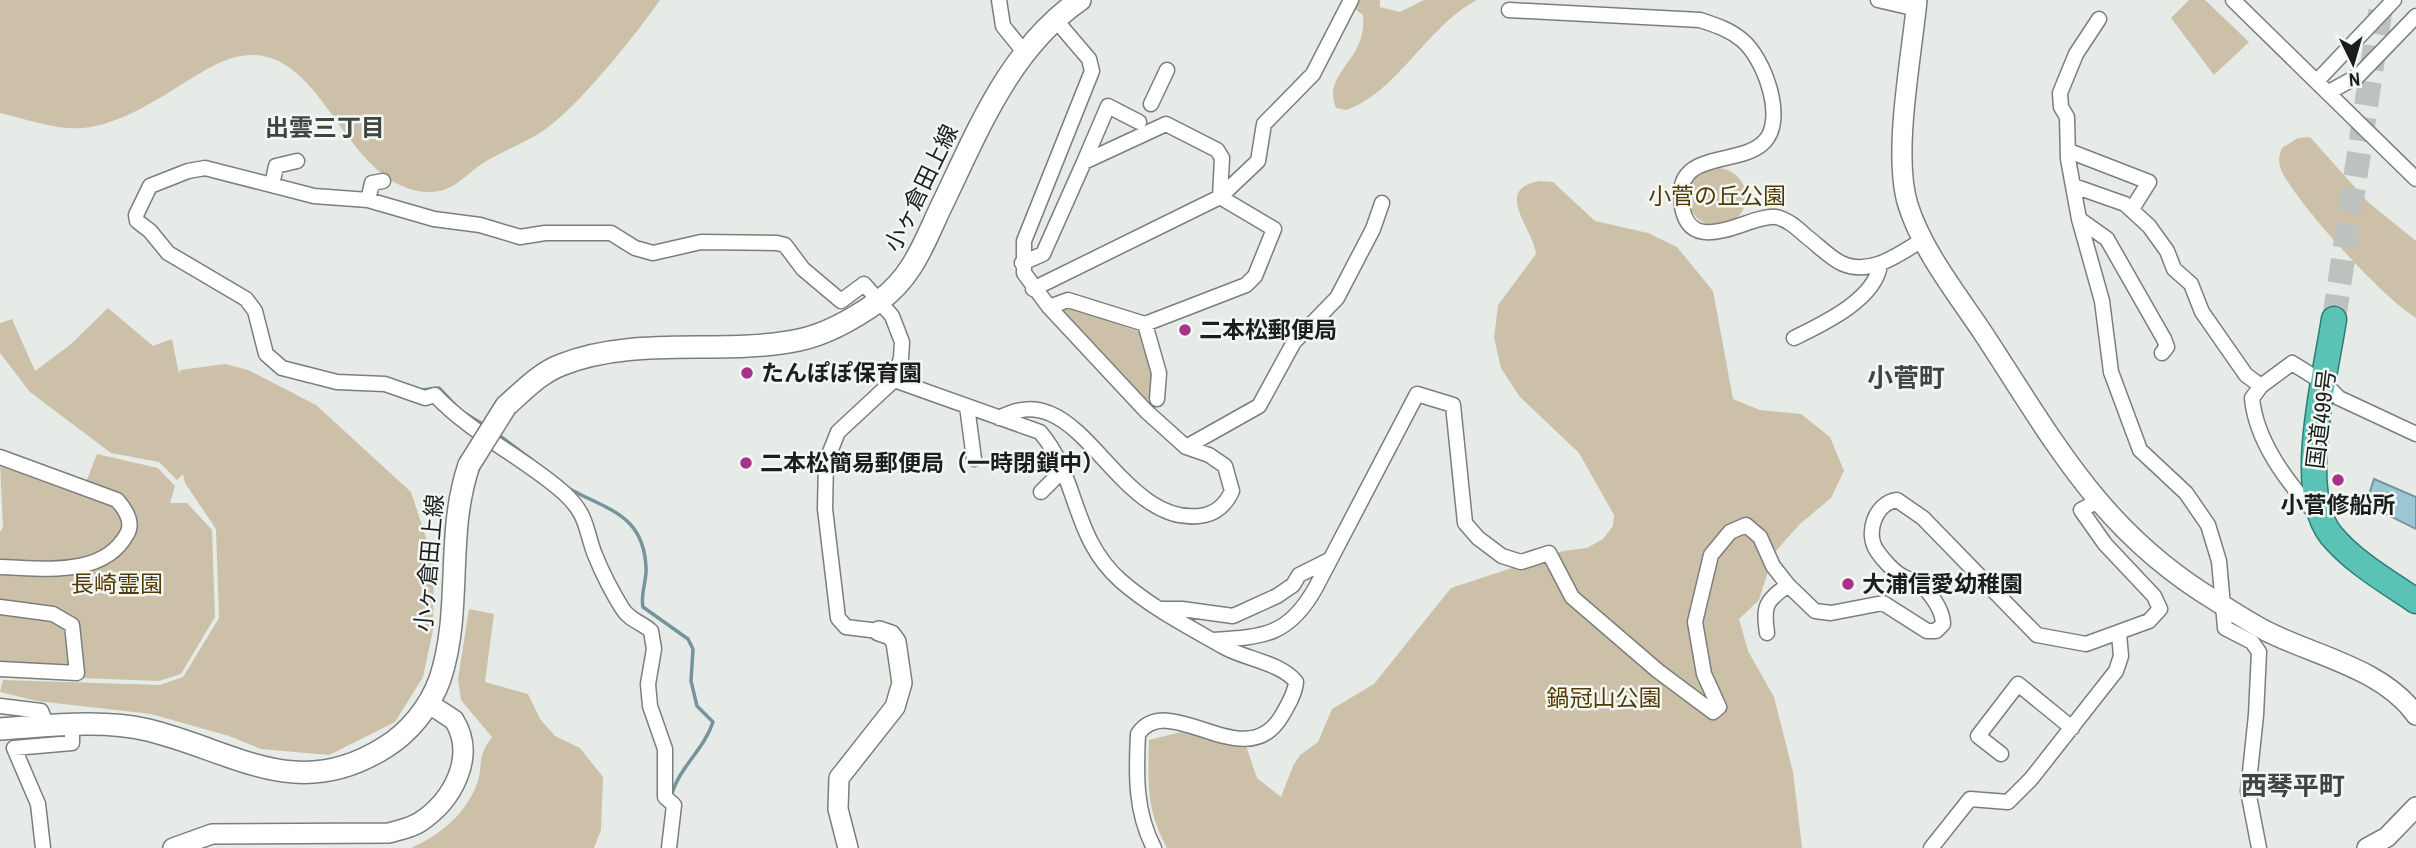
<svg xmlns="http://www.w3.org/2000/svg" width="2416" height="848" font-family="'Archivo Narrow','Noto Sans JP',sans-serif">
<style>
.green{fill:#ccc0a9}
.water{fill:#9cc6d2;stroke:#76949c;stroke-width:2}
.lines{fill:none;stroke-linecap:round;stroke-linejoin:round}
.stream{stroke:#76949c;stroke-width:3.5}
.trunk-tunnel{stroke:#bec2bf;stroke-width:24;stroke-dasharray:24 12;stroke-linecap:butt}
.minor-casing{stroke:#7b7f7b;stroke-width:17}
.tertiary-casing{stroke:#7b7f7b;stroke-width:22}
.secondary-casing{stroke:#7b7f7b;stroke-width:24}
.trunk-casing{stroke:#2a7e74;stroke-width:27}
.minor{stroke:#fff;stroke-width:14}
.tertiary{stroke:#fff;stroke-width:19}
.secondary{stroke:#fff;stroke-width:21}
.trunk{stroke:#5bc2b6;stroke-width:24}
.secondary-bridge-casing{stroke:#7b7f7b;stroke-width:24;stroke-linecap:butt}
.secondary-bridge{stroke:#fff;stroke-width:21}
.poi-dot{fill:#a83289;stroke:#f4f8f4;stroke-width:2.5}
.labels{text-anchor:middle;stroke-width:5;stroke-linejoin:round;paint-order:stroke}
.street-label{font-size:23px;fill:#1c1e1d;stroke:#f4f8f4}
.park-label{font-size:23px;fill:#523900;stroke:#f4f8f4}
.poi-label{font-size:23px;font-weight:bold;fill:#1c1e1d;stroke:#f4f8f4;text-anchor:start}
.neighbourhood-label{font-size:24px;font-weight:bold;fill:#424643;stroke:#f4f8f4}
.quarter-label{font-size:26px;font-weight:bold;fill:#424643;stroke:#f4f8f4}
</style>
<rect width="100%" height="100%" fill="#e6ebe7"/>
<path class="green" d="M0,0H660C635,36 575,111 540,133C523,143 505,151 488,160C468,171 455,193 429,192C347,190 327,55 252,55C226,55 206,70 184,83C152,103 108,132 67,128C45,126 22,118 0,113Z
M1343,0H1380V7L1400,12L1424,0H1477C1428,25 1397,93 1346,110L1336,108C1321,72 1368,61 1363,15Z
M2189,0H2205L2249,42L2214,75L2171,18Z
M2310,137L2368,202L2416,241V318C2381,296 2304,211 2283,174C2278,165 2278,157 2282,148L2298,138Z
M1688 197a29 29 0 1 1 58 0a29 29 0 1 1-58 0Z
M1540,181L1553,182L1595,221L1648,233L1677,247L1713,291L1733,399L1760,410L1801,414L1830,437L1844,471L1831,498L1800,524L1774,553L1759,600L1739,619L1748,651L1774,697L1793,772L1802,848H1167C1146,809 1148,783 1149,740L1181,732L1246,746L1257,778L1281,797L1293,766L1300,755L1318,742L1332,709L1374,684L1451,588L1563,551L1587,548L1603,539L1613,526L1614,515L1579,453L1519,396L1501,368L1494,338L1498,305L1536,254C1533,228 1492,189 1540,181Z
M1069,307L1140,332C1147,352 1164,381 1147,400L1061,309Z
M108,308L153,346L172,339L179,374L180,370L225,364L248,370L316,405L411,492L434,562L433,630L423,677L395,722L329,755L261,749L229,736L151,714L37,701L0,692L3,680L160,685L183,677L219,618L216,529L185,483L183,474L177,480L159,462L111,453L30,392L0,353V323L12,319L35,371L70,345Z
M97,454L158,468L175,486L170,503H187L212,530L215,617L181,674L159,681L0,675V532L3,527L0,464L81,495Z
M469,609L494,614L485,682L528,694L540,719L555,736L580,748L603,777L601,830L594,848H411C440,835 465,815 477,784C484,763 476,758 492,737L461,700L458,679Z"/>
<path class="water" d="M2374,479L2416,497V529L2366,504Z"/>
<g class="lines">
<path class="stream" d="M421,390L439,388L458,408
M466,414L484,425
M496,433L532,460
M568,488C607,510 644,514 646,568C647,581 640,594 643,607L688,639L693,649L691,681L697,706L713,722C704,750 678,768 671,797"/>
<path class="trunk-tunnel" d="M2334,319L2382,0"/>
<defs>
<path id="minor" d="M999,0L1003,26L1024,52
M1878,0L1917,9
M2233,0L2416,179
M1509,10L1700,20C1715,25 1729,29 1742,40C1764,58 1786,118 1765,141C1742,167 1677,149 1681,199C1686,264 1750,213 1776,217C1789,220 1798,229 1807,237C1818,245 1829,257 1841,263C1871,277 1900,253 1924,239
M2099,19L2076,54L2060,93L2061,107L2067,117L2068,159L2079,219L2102,301L2111,372L2140,450L2186,493L2208,525L2219,561L2225,628L2252,642L2259,652L2256,715L2248,791L2259,848
M2317,81L2394,0
M2329,92L2358,76L2416,16
M1151,104L1167,70
M2069,151L2149,182L2132,209
M1084,162L1108,106L1139,122
M272,185L276,166L297,161
M2074,186L2125,204L2149,226L2167,251L2174,269L2191,284L2202,312L2246,375L2261,386
M368,200L372,183L383,181
M2079,219L2107,239L2164,339L2167,347L2162,353
M1022,263L1043,254L1084,162L1166,124L1217,150L1222,158L1220,197
M1033,289L1220,197L1258,161L1264,124L1313,74L1351,0
M1049,307L1068,300L1145,324L1246,285L1255,276L1274,229L1220,197
M1145,324L1159,373L1157,399
M1794,338C1822,324 1875,300 1880,265
M894,380L1040,432C1079,477 1071,537 1121,581C1152,608 1189,627 1224,647C1245,659 1282,663 1296,682C1295,694 1287,707 1281,717C1245,777 1169,689 1138,734C1136,774 1135,812 1154,848
M967,406L974,459
M999,418C1016,409 1032,406 1051,414C1099,434 1138,529 1205,515C1218,512 1226,504 1232,491L1225,466L1209,455L1186,447L1146,411L1049,307L1024,273V241L1092,71L1089,59L1054,18
M1186,447L1259,406L1294,342L1337,298L1373,229L1382,203
M0,457L117,500C125,509 134,522 127,534C103,578 42,568 0,567
M1041,492L1063,470
M2317,515C2288,483 2256,442 2252,398L2261,386L2292,363L2324,383L2339,398L2416,434
M0,607L53,614L72,625L77,673L0,669
M1159,609H1182L1233,616L1277,596L1293,585L1299,575L1329,560
M1767,633C1763,605 1766,601 1788,585
M1212,640C1264,637 1289,636 1316,587L1417,394L1453,405L1465,523L1478,538L1502,556L1521,562L1549,553L1572,597L1658,671L1713,712L1719,707L1704,674L1695,622L1711,555L1730,532L1746,525L1760,537L1773,566L1788,585L1815,611L1831,613L1883,603L1927,631H1936L1943,624C1943,611 1932,596 1923,586C1919,581 1910,580 1904,577C1895,573 1883,560 1877,551C1865,533 1875,503 1897,500L1923,518L2037,635L2086,644L2149,621L2160,609L2154,596L2105,544L2081,510L2096,502
M0,706L41,711L48,727
M2001,754L1978,736L2018,684L2072,728
M43,848L38,804L14,748L72,743V726
M669,848L674,805L665,797V749L650,706L648,684L654,649L651,631C641,622 629,620 622,608C612,592 602,572 595,555C585,529 588,515 564,493C525,458 470,433 435,395L425,398L385,384L337,382L282,368L266,354L255,311L246,299L168,253L150,231L137,221L136,215L150,186L188,171L205,168L314,196L368,200L434,219L480,225L520,237L545,233H611L635,248L653,253L701,242L777,243L785,245L803,269L841,301L864,284L892,316L902,342L901,358L894,380L838,432L826,462L825,509L838,618L846,627L879,631
M1931,848L1970,799L2008,802L2031,779L2116,671L2121,656L2119,634"/>
<path id="tertiary" d="M1917,0C1912,55 1892,154 1908,205C1922,250 1957,294 1983,333C2054,441 2101,532 2216,601C2232,611 2249,622 2266,631C2315,656 2382,668 2416,715
M173,848L212,834L389,833C399,830 411,828 420,822C452,801 477,757 454,720L428,703
M848,848L838,809L839,778L895,707L902,683L896,642L891,635L879,631
M2367,848L2387,837L2416,807"/>
<path id="secondary" d="M506,406C523,391 540,373 561,365C636,335 721,356 799,340C828,334 855,318 879,301C912,278 924,243 940,209C977,133 1008,50 1080,0
M0,729C47,726 102,719 148,730C234,751 296,803 384,748C409,733 430,707 440,679C463,610 445,535 469,465"/>
<path id="trunk" d="M2334,319C2326,374 2295,490 2331,535C2353,562 2388,582 2416,601"/>
</defs>
<use href="#minor" class="minor-casing"/>
<use href="#tertiary" class="tertiary-casing"/>
<use href="#secondary" class="secondary-casing"/>
<use href="#trunk" class="trunk-casing"/>
<use href="#minor" class="minor"/>
<use href="#tertiary" class="tertiary"/>
<use href="#secondary" class="secondary"/>
<use href="#trunk" class="trunk"/>
<defs>
<path id="secondary-bridge" d="M469,465L506,406"/>
</defs>
<use href="#secondary-bridge" class="secondary-bridge-casing"/>
<use href="#secondary-bridge" class="secondary-bridge"/>
</g>
<g class="poi-dot">
<circle cx="1185" cy="330" r="7"/>
<circle cx="747" cy="373" r="7"/>
<circle cx="746" cy="463" r="7"/>
<circle cx="2338" cy="480" r="7"/>
<circle cx="1848" cy="584" r="7"/>
</g>
<g class="labels">
<g class="street-label">
<text transform="translate(921 188) rotate(-64)" y="8">小ヶ倉田上線</text>
<text transform="translate(2321 419) rotate(-83)" y="8">国道499号</text>
<text transform="translate(429 563) rotate(-85)" y="8">小ヶ倉田上線</text>
</g>
<g class="park-label">
<text x="1717" y="204">小菅の丘公園</text>
<text x="117" y="592">長崎霊園</text>
<text x="1604" y="706">鍋冠山公園</text>
</g>
<g class="poi-label">
<text x="1199" y="338">二本松郵便局</text>
<text x="761" y="381">たんぽぽ保育園</text>
<text x="760" y="471">二本松簡易郵便局（一時閉鎖中）</text>
<text x="2338" y="513" text-anchor="middle">小菅修船所</text>
<text x="1862" y="592">大浦信愛幼稚園</text>
</g>
<g class="neighbourhood-label">
<text x="325" y="136">出雲三丁目</text>
</g>
<g class="quarter-label">
<text x="1906" y="387">小菅町</text>
<text x="2293" y="795">西琴平町</text>
</g>
</g>
<g transform="translate(2353 63) rotate(175)" stroke="#f4f8f4" stroke-width="5" paint-order="stroke">
<path d="M0-5L12 26L0 18L-12 26Z" fill="#1c1e1d"/>
<text y="-10" font-size="19" font-weight="bold" text-anchor="middle" fill="#1c1e1d">N</text>
</g>
</svg>
